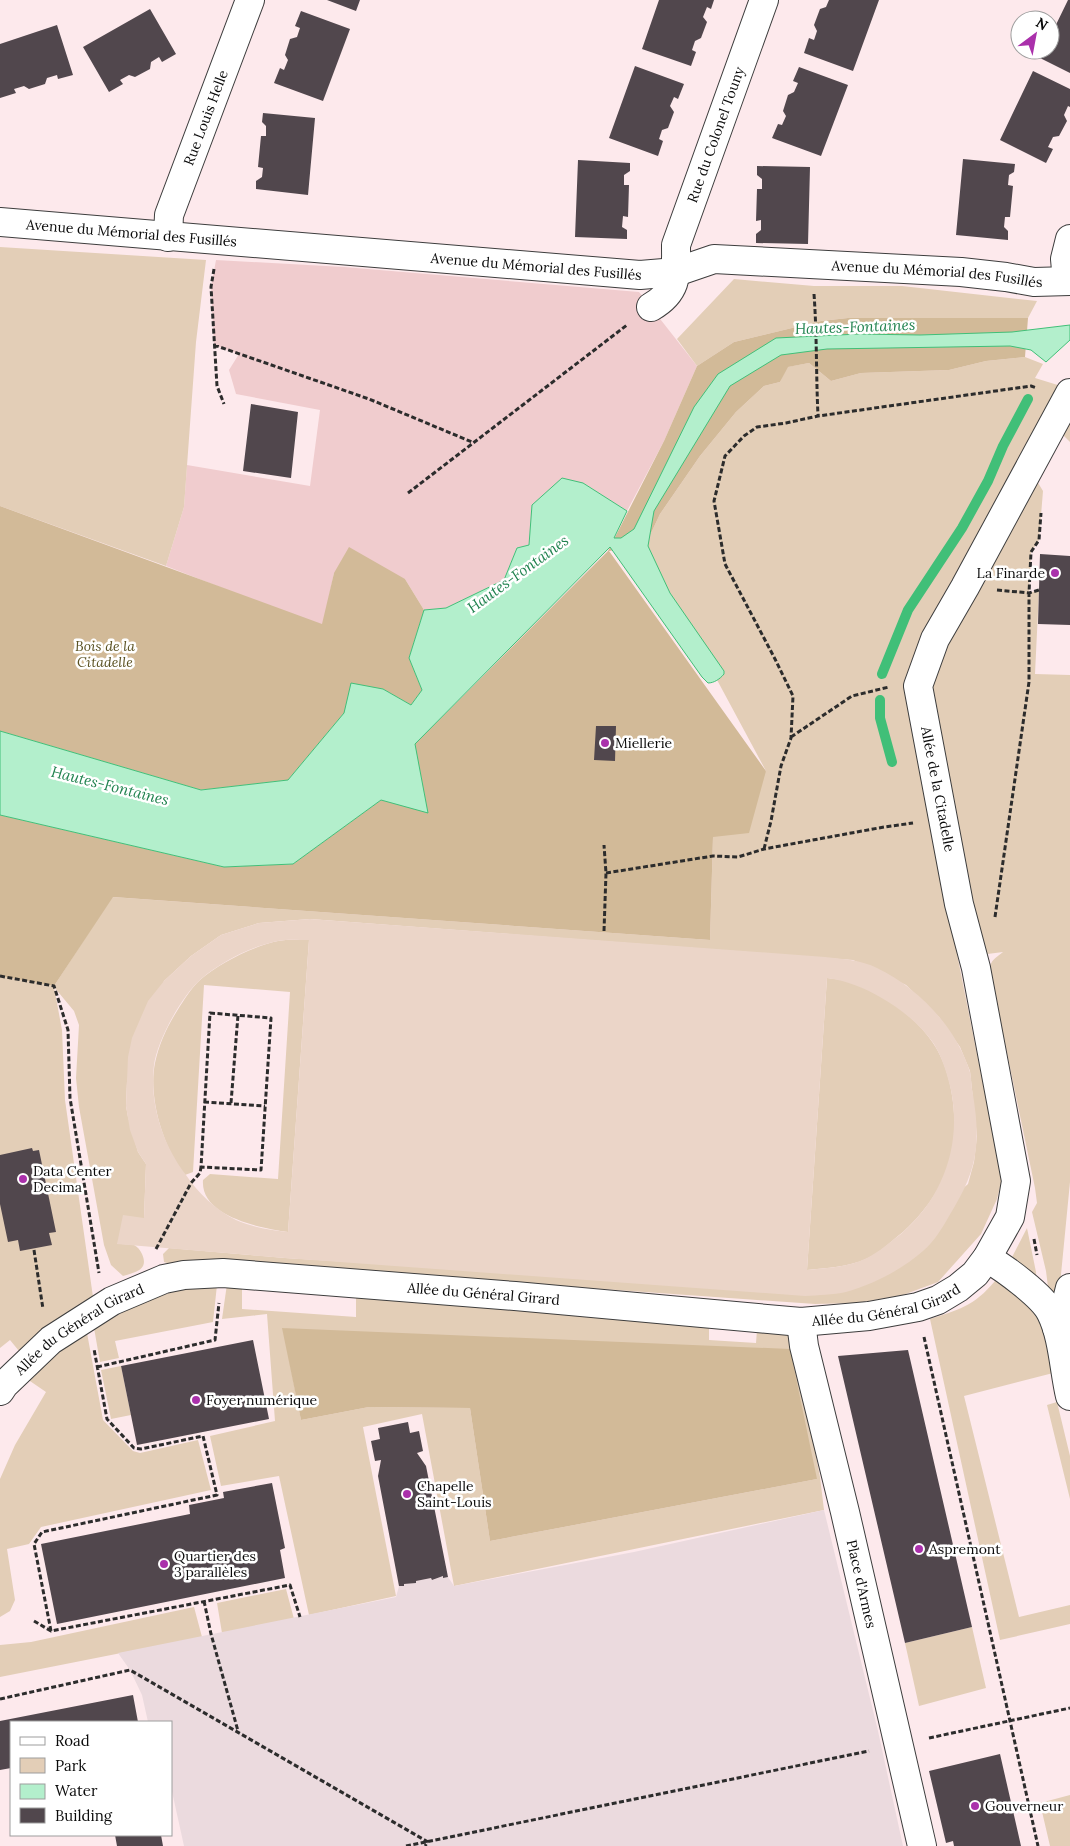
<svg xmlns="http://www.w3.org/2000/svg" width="1070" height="1846" font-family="Lora,serif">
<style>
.farmland{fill:#f0ccce}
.green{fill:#e3ceb7;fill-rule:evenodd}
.forest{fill:#d2ba98}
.pitch{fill:#ebd5c8;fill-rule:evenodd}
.plaza{fill:#ebdade}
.water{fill:#b3efcc;stroke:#41bf78}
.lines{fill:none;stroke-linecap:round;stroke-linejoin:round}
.stream{stroke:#41bf78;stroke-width:10}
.building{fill:#51474d}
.minor-casing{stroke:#3d3d3d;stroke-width:30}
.path{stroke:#2c2c2c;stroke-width:3;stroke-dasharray:5 2.5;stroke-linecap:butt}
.minor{stroke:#fff;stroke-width:28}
.poi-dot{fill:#aa30ab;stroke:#fff;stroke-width:2}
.labels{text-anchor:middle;stroke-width:5;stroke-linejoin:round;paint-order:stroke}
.street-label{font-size:14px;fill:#0a0a0a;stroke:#fff}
.poi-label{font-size:14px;fill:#0a0a0a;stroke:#fff;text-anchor:start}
.park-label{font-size:14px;font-style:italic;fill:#5a5122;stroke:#fff}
.water-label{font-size:15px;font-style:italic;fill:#1f824e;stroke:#fff}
</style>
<rect width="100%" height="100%" fill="#fde9ec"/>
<path class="farmland" d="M216,260L344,267L639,292L697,366L664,441L627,511L583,483L532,505L529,545L517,548L504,580L446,608L424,610L405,579L334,573L323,625L273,608L166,566L184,507L187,465L310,486L320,410L236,394L229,370L239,354L214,345L211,287Z"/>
<path class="green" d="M0,247L206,260L196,342L184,507L166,566L0,506Z
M734,279L814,286H902L1037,301L1028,318H848L821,321L734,342L697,366L677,339Z
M1025,357L1043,364L1035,378L1061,386L1070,392V442L1054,426L1029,468L1043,491L1039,540L1031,552L1029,593L1039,590L1035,674L1070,675V1182L1059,1295H1045L1048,1287L1046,1271L1032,1212L1037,1203L1035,1188L991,976C988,961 993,960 1003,952L972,956L957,954L1002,1179L997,1199L981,1234L938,1282L903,1295L857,1303L815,1304L237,1263L170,1264L164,1262L163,1254L169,1248L285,1258L845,1292L968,1184L974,1162L977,1136L970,1071L960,1047L939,1017L906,985L853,960L310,919L259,923L221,935L191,956L164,981L127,1081L126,1106L128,1117L138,1152L146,1164L144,1218L117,1244C122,1244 129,1244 134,1245C138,1247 140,1250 142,1254C149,1270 136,1272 123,1276L111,1265L104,1245L79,1107L76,1078L79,1025L74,1011L54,987L62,1030L65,1100L93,1297L47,1328L19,1351L10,1340L0,1348V976L54,986L112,897L710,940L713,837L766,771L645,546L660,514L700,456L736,412L764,386L780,382L787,367L809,363L831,381L861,373L949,370L986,361Z
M309,940L288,1232C261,1228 200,1217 203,1180L210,1174L278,1179L290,992L204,985L193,1172L185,1175C163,1148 148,1097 155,1063C159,1044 167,1027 177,1011C184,1000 191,988 200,980C219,963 254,946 278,941C288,939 299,940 309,940Z
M827,978C835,979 845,980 853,983C884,995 915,1016 933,1043C955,1075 960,1132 948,1168C939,1192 922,1215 903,1232C891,1241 880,1253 866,1259C848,1267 827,1268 807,1270Z
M1027,1228L1036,1272L1037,1289L1008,1265Z
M999,1276L1041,1311L1057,1372L964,1396L1019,1617L1070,1605V1624L1000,1640L930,1319C964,1308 976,1305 999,1276Z
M227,1284L242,1288V1309L356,1317V1298L709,1324V1340L756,1343L757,1330L793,1335L820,1477L824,1510L454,1586L422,1414L363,1427L396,1596L309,1615L279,1476L221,1486L210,1436L275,1421L267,1314L222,1319ZM283,1328L817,1479L490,1541L470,1408L369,1407L301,1420Z
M217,1285L213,1322L115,1341L119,1358L100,1362L94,1328C136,1304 167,1288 217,1285Z
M87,1333L103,1420L133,1451L140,1453L198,1440L211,1490L41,1527L29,1544L7,1549L15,1600L10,1611L0,1617V1479L15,1445L46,1392L27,1379L52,1354Z
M121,1366L131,1415L111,1419L101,1370Z
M1057,1402L1070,1456V1499L1047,1405Z
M286,1589L294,1619L222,1633L217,1603Z
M194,1607L202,1637L0,1677V1645L31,1642Z
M972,1627L986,1688L919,1706L905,1643Z
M1070,1795V1846H1050L1040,1803Z"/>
<path class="forest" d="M848,318H1028L1025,357L986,361L949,370L861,373L831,381L809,363L788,367L780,382L764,386L736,412L700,456L660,514L645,546L609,551L766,771L749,833L713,837L710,940L113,897L54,986L0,976V815L224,867L293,864L381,800L415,744L608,551L664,441L697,366L734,342L821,321Z
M0,506L322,624L334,573L349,547L405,579L424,610L409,658L422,690L411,705L383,689L344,713L288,780L201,790L0,731Z
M282,1328L790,1349L817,1479L490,1541L470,1408L369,1407L301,1420Z"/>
<path class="pitch" d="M310,919L825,957C843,959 861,960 877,968C917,987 955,1026 969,1069C972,1077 971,1087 973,1095C981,1143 977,1170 952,1211C944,1225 935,1241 923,1251C901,1270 874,1284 846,1292C833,1295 818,1295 805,1296L285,1258L117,1244L123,1215L144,1218L146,1164L138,1152L130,1130L126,1106L127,1081L128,1057L132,1038L148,1001L164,981L191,956L221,935L259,923ZM308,940H309L288,1232C270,1230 252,1227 236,1220C216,1210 198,1193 186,1175C163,1145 149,1103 154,1065C157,1041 182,995 201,979C221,962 252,946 278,941C288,939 298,940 308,940ZM827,978C847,981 863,987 880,997C901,1009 920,1024 934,1044C943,1059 947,1074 951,1090C962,1145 943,1198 901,1234C890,1242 879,1252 867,1258C849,1267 827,1268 807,1270Z"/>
<path class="plaza" d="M824,1510L878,1731L903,1846H184L171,1787V1722H148L142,1695L130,1670L118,1653L396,1597L399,1586H404V1584L415,1583L416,1581L431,1578L433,1580L443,1576L444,1578L448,1577L454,1586L634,1552Z"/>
<path class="water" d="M1070,325V340L1046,362L1031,350L1010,346L827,349L781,355L730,386L654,511L648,546L670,593L724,671V674C720,679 714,683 708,683L702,677L610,547L415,744L428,813L381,800L293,864L224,867L0,815V731L201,790L288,780L344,713L351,683L383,689L411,705L422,690L409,658L424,610L446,608L504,580L517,548L529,545L532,505L562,478L583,483L627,511L614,538H621L634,529L694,407L718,374L776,338L859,334L920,335L1012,332Z"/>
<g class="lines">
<path class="stream" d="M882,674L908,610L962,528L988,481L1003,446L1028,399
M880,700V718L892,762"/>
</g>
<path class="building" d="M327,0H360L356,11Z
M659,0H714L711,9L707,7L703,17L707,22L701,38L695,41L692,50L696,52L691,66L642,49Z
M829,0H879L853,71L804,53L809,38L814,40L817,31L814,25L820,9L826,7Z
M1068,0H1070V73L1040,58L1044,50H1050V37Z
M150,9L176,54L162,62L159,57L151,62L150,69L135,77L129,75L120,80L123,84L109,92L83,47Z
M301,11L350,29L323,101L274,83L280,68L284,70L288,60L285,55L290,39L297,37L300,28L295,26Z
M57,25L73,75L58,79L57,75L47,78L45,84L29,89L24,86L14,89L16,93L0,98V44Z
M635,66L684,84L678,99L674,97L670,106L674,112L668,128L662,130L659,139L663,141L658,156L609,138Z
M799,67L848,85L821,156L772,138L778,124L782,125L786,116L783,111L788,95L794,92L798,83L793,81Z
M1033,71L1070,89V107L1068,106L1064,115L1067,121L1059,136L1053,137L1048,147L1053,149L1046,163L1000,140Z
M263,113L315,118L308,195L256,189V181L262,177L263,168L258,167L261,136H266V126L262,122Z
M963,159L1015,164L1014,172L1009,175L1008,185L1013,186L1010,217H1005L1004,227L1008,231V240L956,235Z
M578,160L630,163V171L624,175V185H629L628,217L623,216L622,227L627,230V239L575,237Z
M757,166L810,167L808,244L756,243V234L761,230V220L756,221L757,189H762V179L757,175Z
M251,404L298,412L291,478L243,471Z
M1040,554L1070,556V625L1038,624Z
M596,726H616L615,761L594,760Z
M32,1148L33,1151L39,1150L56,1232L49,1233L52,1245L20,1251L18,1240L8,1242L0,1204V1155Z
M253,1340L269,1419L137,1445L121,1366Z
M908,1350L972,1627L905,1643L838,1356Z
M408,1422L410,1433L419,1431L423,1451L417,1453L426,1466L448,1577L443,1578V1576L432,1580L431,1578L416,1581V1583L404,1584V1586H399L378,1476L381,1460L375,1461L371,1441L380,1439L378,1428Z
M272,1483L285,1548L280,1550L285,1578L57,1624L41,1544L190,1514L189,1505L224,1498L223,1492Z
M133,1695L138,1722H11V1768L0,1770V1721Z
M1000,1754L1021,1846H954L953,1841L946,1843L929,1771Z
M115,1835H161L163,1846H117Z"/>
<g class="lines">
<defs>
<g id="minor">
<path id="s1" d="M0,222L640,275L676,272L714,259L961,272L1006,277L1034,282L1070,281"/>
<path id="s2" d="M168,237L169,215L250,0"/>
<path d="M1067,281L1065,259L1070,239"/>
<path id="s3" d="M651,307C679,291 676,273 676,245L764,0"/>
<path d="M987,1258C1004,1268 1043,1296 1051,1313C1063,1337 1064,1371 1070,1396"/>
<path id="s4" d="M801,1322L804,1346L845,1512L922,1846"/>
<path d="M1057,1328L1062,1320L1070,1288"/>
<path id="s5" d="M0,1391L4,1385L51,1340L112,1301L164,1279L184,1275L223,1273L515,1296L801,1322L869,1316L918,1307L938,1300L958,1288L975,1274L987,1258L1010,1217L1016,1181L976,968L959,904L918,686L935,639L965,587L1070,393"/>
</g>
</defs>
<use href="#minor" class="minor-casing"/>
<path class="path" d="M214,269L211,287L217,386L224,404
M814,294C817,335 816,375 818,415
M214,345L369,399L472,442
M408,493L627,325
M997,590L1029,593L1039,590
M791,737L852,696L889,687
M764,849L771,821L781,766L791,738L793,696L775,659L725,564L714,501L725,456L744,436L757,427L786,423L818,416L1031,386L1037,388
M606,873L713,856L738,857L764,849L884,827L913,823
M995,917L1029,682V593L1031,552L1039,540L1041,513
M604,931L606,873L604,845
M0,976L54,986L68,1030L70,1098L99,1273
M210,1013L271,1018L261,1170L201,1167Z
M204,1102L265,1106
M231,1103L238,1015
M1034,1239L1037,1255
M156,1249L191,1183L200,1173L201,1167
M34,1250L43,1309
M924,1337L1038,1846
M97,1367L215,1340L219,1303
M204,1601L211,1634L238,1731
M34,1621L51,1631L290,1585L300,1617
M51,1631L34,1544L42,1532L217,1495L203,1436L141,1449L134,1448L107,1419L94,1349
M0,1699L130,1670L428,1842L425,1846
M929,1738L1070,1708
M406,1846L869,1751"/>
<use href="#minor" class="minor"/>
</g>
<g class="poi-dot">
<circle cx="1055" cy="573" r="5"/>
<circle cx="605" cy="743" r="5"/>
<circle cx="23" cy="1179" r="5"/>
<circle cx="196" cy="1400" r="5"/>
<circle cx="407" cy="1494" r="5"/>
<circle cx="919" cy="1549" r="5"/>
<circle cx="164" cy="1564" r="5"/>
<circle cx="975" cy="1806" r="5"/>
</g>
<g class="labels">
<g class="street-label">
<text dy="5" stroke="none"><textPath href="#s2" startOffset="126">Rue Louis Helle</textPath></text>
<text dy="5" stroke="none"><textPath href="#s3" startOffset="189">Rue du Colonel Touny</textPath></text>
<text dy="5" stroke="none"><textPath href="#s1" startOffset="132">Avenue du Mémorial des Fusillés</textPath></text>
<text dy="5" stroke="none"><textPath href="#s1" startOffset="538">Avenue du Mémorial des Fusillés</textPath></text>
<text dy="5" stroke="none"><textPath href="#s1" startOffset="942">Avenue du Mémorial des Fusillés</textPath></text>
<text transform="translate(938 789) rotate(79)" y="5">Allée de la Citadelle</text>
<text dy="5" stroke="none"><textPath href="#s5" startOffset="522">Allée du Général Girard</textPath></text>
<text dy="5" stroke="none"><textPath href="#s5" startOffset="928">Allée du Général Girard</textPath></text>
<text dy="5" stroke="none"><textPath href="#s5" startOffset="102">Allée du Général Girard</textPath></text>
<text dy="5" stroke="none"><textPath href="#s4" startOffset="269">Place d'Armes</textPath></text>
</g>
<g class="poi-label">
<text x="1045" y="578" text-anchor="end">La Finarde</text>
<text x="615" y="748">Miellerie</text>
<text x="33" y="1176">Data Center<tspan x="33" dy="16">Decima</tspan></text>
<text x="206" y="1405">Foyer numérique</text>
<text x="417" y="1491">Chapelle<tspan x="417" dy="16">Saint-Louis</tspan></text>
<text x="929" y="1554">Aspremont</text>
<text x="174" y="1561">Quartier des<tspan x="174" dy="16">3 parallèles</tspan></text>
<text x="985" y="1811">Gouverneur</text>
</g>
<g class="park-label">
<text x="105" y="651">Bois de la<tspan x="105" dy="16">Citadelle</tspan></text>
</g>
<g class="water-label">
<text transform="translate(855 327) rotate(-2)" y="5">Hautes-Fontaines</text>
<text transform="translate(518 574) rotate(-36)" y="5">Hautes-Fontaines</text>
<text transform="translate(110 786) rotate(14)" y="5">Hautes-Fontaines</text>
</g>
</g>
<rect x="10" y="1721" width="162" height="115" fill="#ffffff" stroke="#9d9d9d"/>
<rect x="20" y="1737" width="25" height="8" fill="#ffffff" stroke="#9d9d9d"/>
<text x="55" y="1746" font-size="15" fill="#0a0a0a">Road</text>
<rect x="20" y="1758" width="25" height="15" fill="#e3ceb7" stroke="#9d9d9d"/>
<text x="55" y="1771" font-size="15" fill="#0a0a0a">Park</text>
<rect x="20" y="1784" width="25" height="15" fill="#b3efcc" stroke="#9d9d9d"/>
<text x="55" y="1796" font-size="15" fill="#0a0a0a">Water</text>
<rect x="20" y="1808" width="25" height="15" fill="#51474d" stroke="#9d9d9d"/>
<text x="55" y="1821" font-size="15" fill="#0a0a0a">Building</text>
<g transform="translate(1035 35) rotate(32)"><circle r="24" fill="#ffffff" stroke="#9d9d9d"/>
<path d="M0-4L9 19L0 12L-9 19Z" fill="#aa30ab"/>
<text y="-8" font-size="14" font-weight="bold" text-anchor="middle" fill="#0a0a0a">N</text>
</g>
</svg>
